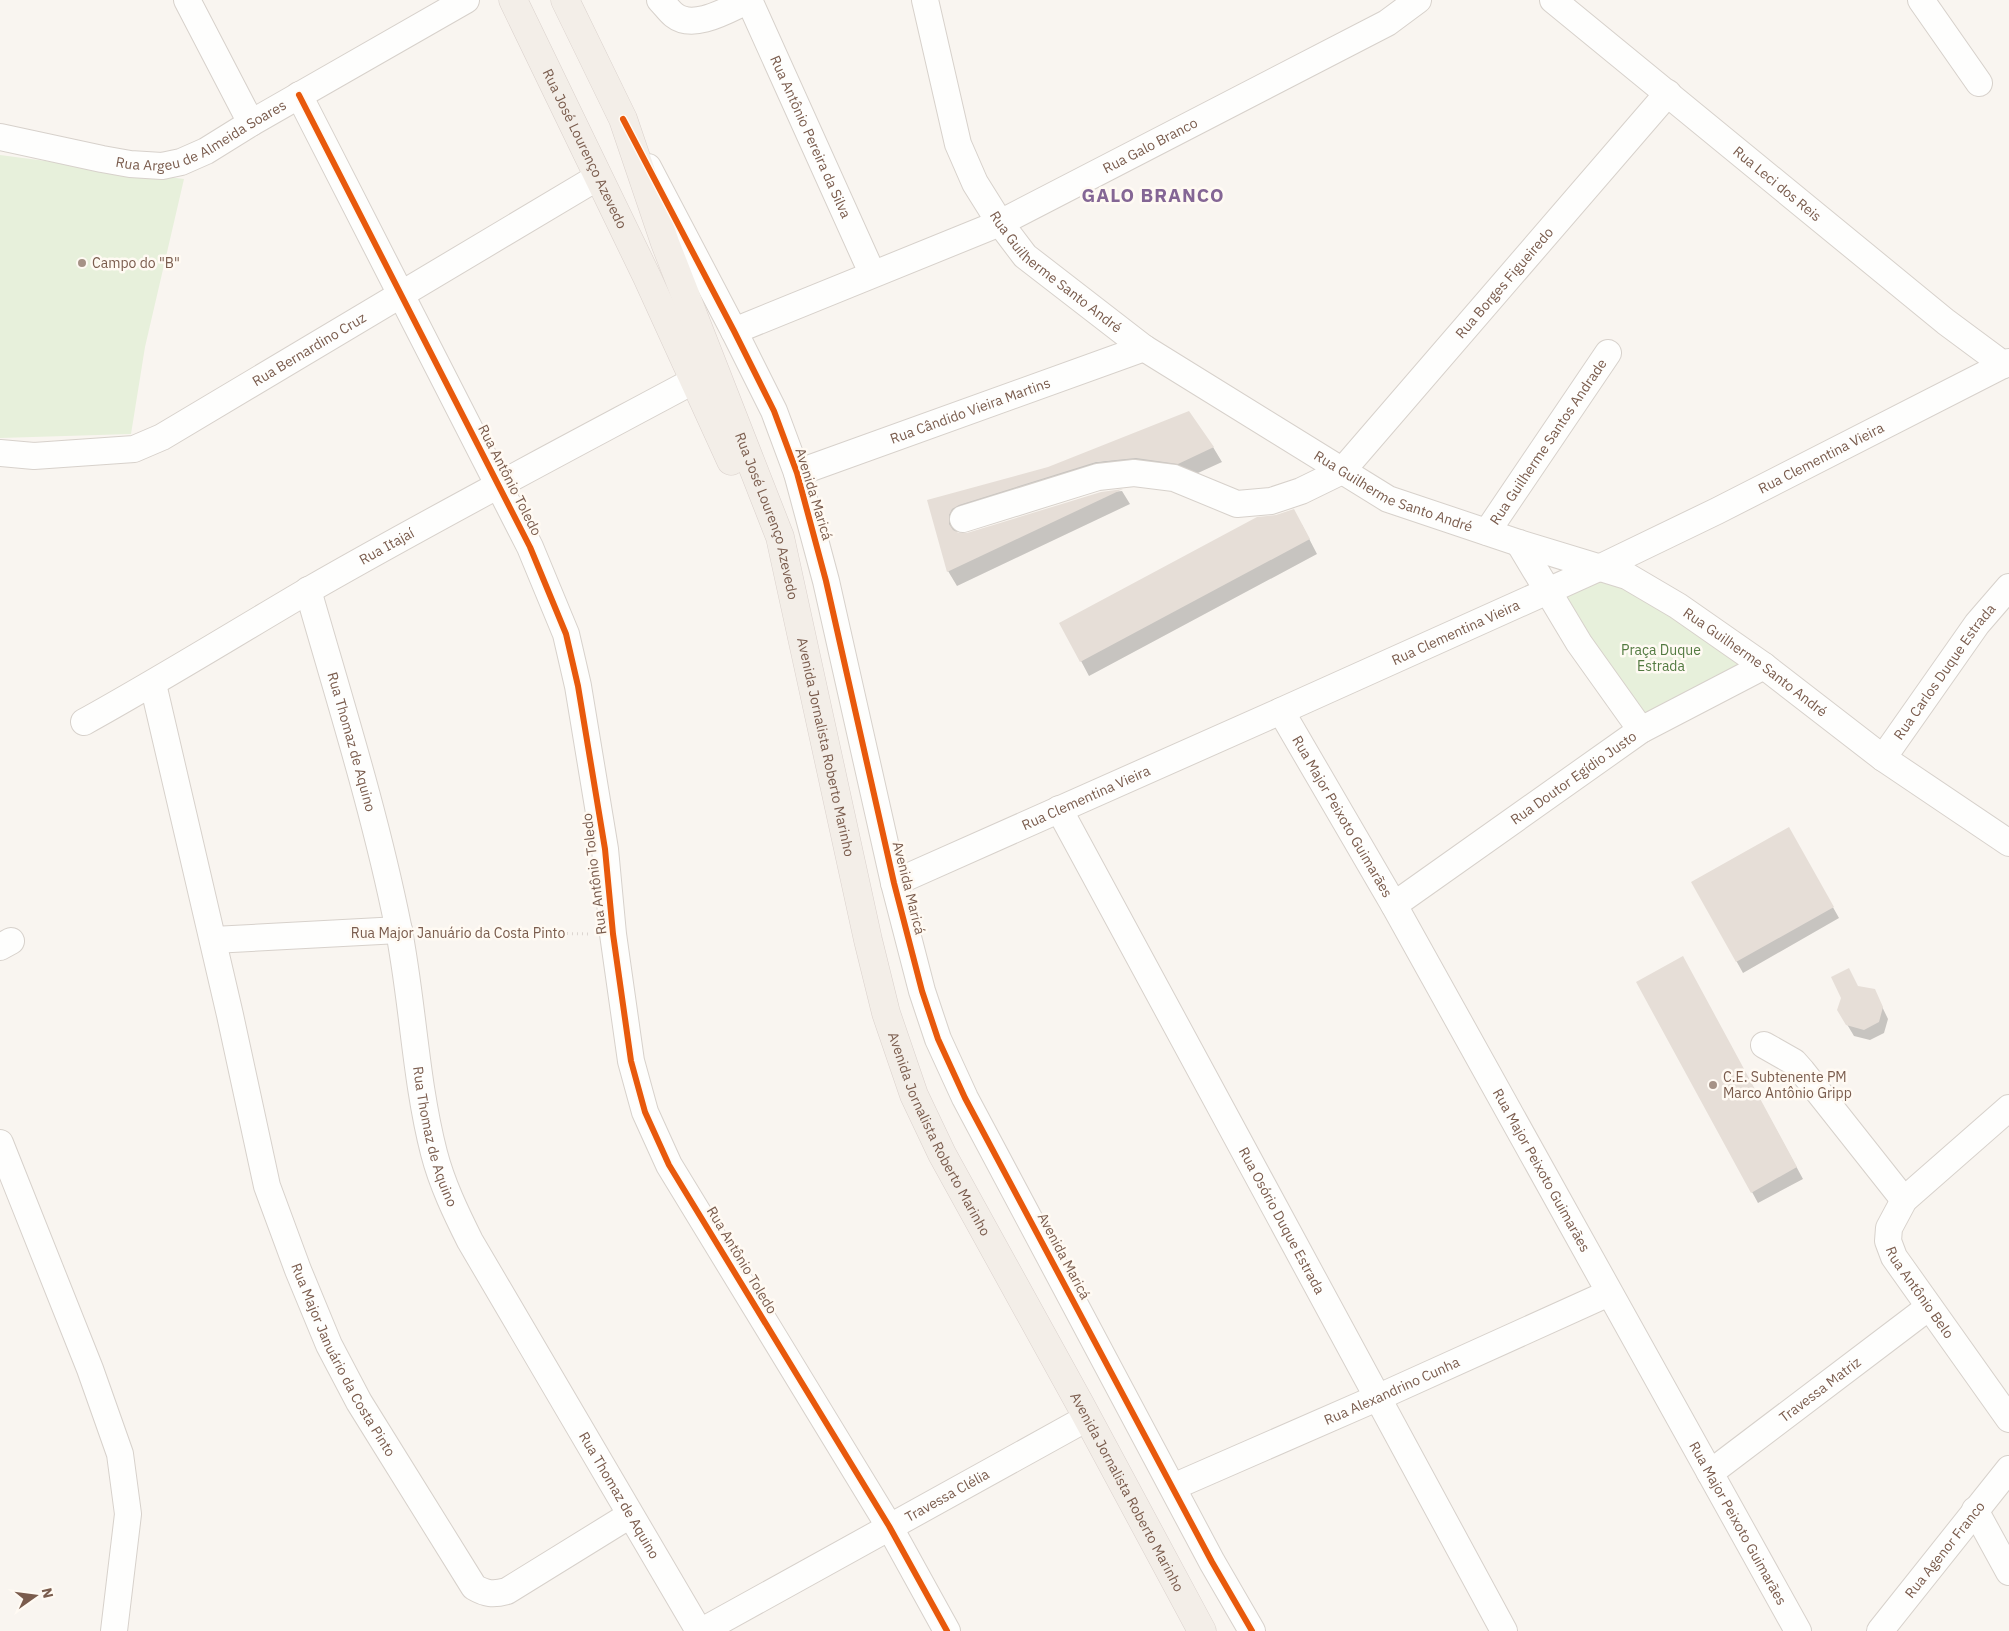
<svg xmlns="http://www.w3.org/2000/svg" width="2009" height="1631" font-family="'IBM Plex Sans',sans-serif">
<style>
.green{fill:#e7f0db}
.shadow{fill:#0003}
.building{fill:#e6ded7}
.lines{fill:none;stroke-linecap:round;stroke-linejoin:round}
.minor-casing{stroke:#d7d1cb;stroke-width:28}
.major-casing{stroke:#dad1cc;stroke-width:29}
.path{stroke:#dcd5d0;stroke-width:3;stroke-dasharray:1 4;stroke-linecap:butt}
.minor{stroke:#fefefd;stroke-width:26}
.major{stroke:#f3eee8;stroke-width:28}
.cycleway-casing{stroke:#fffaf3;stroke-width:9}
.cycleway{stroke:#e8590c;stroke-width:6}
.poi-dot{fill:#a69286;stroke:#fffaf3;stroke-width:2}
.labels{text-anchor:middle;stroke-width:5;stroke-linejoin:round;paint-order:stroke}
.street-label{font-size:14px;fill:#7a5c4d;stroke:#fffaf3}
.poi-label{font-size:14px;fill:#7a5c4d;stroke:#fffaf3;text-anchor:start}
.park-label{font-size:14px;fill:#537a41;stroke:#fffaf3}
.district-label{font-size:19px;font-weight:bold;letter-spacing:1px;fill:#846695;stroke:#fffaf3}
</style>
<rect width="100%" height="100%" fill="#f9f5f0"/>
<path class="green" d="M0,155L184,179L145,347L131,434L0,438Z
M1601,567L1764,666L1646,727L1547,592Z"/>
<path class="shadow" d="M1213,447L1222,462L1187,478L1145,472L960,524L956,533L967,535L1101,493L1122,491L1130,504L957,586L948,571L929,501L1048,468Z
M1302,525L1317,554L1089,676L1081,661Z
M1789,829L1839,918L1743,973L1693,883Z
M1689,969L1803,1179L1758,1203L1638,982Z
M1858,987L1874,990L1888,1019L1884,1033L1870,1040L1854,1036L1845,1021Z"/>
<path class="building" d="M1189,411L1214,447L1178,464L1136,458L1096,462L959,505L952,509L949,515V524L953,530L959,533H967L1101,492L1123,489L947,572L927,500L1048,467Z
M1294,509L1310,539L1080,662L1059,623L1257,517L1276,515Z
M1789,827L1834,907L1736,962L1691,882Z
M1683,956L1797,1167L1751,1193L1636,982Z
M1849,968L1858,986L1875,989L1883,1007L1879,1022L1864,1030L1846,1025L1837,1010L1841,998L1831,977Z"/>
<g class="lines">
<defs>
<g id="minor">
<path d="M187,0L251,123"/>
<path d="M660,0C665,5 669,11 674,15C694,31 729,9 749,0"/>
<path id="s1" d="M749,0L872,273"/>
<path id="s2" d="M925,0L958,144L975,183L1000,223L1025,256L1144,348L1388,499L1519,543L1627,576L1678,606L1764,666L1883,758L2009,843"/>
<path id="s3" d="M1553,0L1946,322L2004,365"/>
<path d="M1921,0L1979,83"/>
<path d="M299,95L530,547L566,634L578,686L605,849L613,934L631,1061L645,1112L669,1165L889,1526L947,1631"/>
<path id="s4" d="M0,137L102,159L130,164L162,166L181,162L206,151L251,123L466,0"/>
<path d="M648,167L734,331L774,411L797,473L826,581L894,883L922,991L938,1039L965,1098L1212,1562L1252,1631"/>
<path id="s5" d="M734,331L1000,223L1387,23L1418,0"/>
<path id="s6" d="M0,453L34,456L134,449L162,437L598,177"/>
<path id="s7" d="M797,473L1144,348"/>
<path id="s8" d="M963,519L1098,477L1134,473L1174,478L1237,504L1271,501L1301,491L1342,471L1668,93"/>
<path id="s9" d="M1487,532L1608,353"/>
<path d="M1519,543L1579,643L1641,730"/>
<path id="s10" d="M308,590C340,702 375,812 398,926C413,1001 415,1079 434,1153C442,1184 456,1213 470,1241L699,1631"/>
<path id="s11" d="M153,684L230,1015L267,1186L298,1270L329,1345L359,1402L474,1587C486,1594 493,1595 507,1591L630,1515"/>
<path id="s12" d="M1281,711L1394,905L1798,1631"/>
<path id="s13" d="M84,722C160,680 234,634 309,590C436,517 566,449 695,380"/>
<path id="s14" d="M1883,758L1977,624L2009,587"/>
<path id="s15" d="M1059,809L1504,1631"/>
<path id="s16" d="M894,883L1281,711L1601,567L1717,511L2009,362"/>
<path id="s17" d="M1394,905L1641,730L1764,666"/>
<path d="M213,940L399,930"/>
<path d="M0,947L11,941"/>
<path d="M1764,1045L1794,1062L1802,1071L1904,1200"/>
<path id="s18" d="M2009,1108L1904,1200L1889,1228L1888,1241L1894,1257L2009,1419"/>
<path d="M0,1143L90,1369L120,1454L128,1514L114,1631"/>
<path id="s19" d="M1710,1473L1929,1307"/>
<path id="s20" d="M1173,1487L1379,1397L1609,1293"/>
<path d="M1975,1510L2009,1572"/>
<path id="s21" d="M702,1631L1087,1418"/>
<path id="s22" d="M1880,1631L2009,1469"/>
</g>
<g id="major">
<path id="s23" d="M513,0L647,277L731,461"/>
<path id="s24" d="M565,0L623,119L665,243L780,537L868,940L886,1013L914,1095L942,1154L1080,1404L1202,1631"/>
</g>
</defs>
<use href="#minor" class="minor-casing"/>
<use href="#major" class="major-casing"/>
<path class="path" d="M422,931L590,934"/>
<use href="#minor" class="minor"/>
<use href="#major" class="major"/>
<defs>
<path id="cycleway" d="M299,95L530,547L566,634L578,686L605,849L613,934L631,1061L645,1112L669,1165L889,1526L947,1631
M623,119L734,331L774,411L797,473L826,581L894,883L922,991L938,1039L965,1098L1212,1562L1252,1631"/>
</defs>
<use href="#cycleway" class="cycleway-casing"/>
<use href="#cycleway" class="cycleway"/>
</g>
<g class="poi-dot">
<circle cx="82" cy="263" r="5"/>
<circle cx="1713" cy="1085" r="5"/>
</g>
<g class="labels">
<g class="street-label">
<text dy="5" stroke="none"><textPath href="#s4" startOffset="211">Rua Argeu de Almeida Soares</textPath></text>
<text dy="5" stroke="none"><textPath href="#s1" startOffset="150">Rua Antônio Pereira da Silva</textPath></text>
<text dy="5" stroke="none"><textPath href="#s5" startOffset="456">Rua Galo Branco</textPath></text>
<text dy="5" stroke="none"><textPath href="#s23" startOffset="165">Rua José Lourenço Azevedo</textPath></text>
<text dy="5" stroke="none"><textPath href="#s3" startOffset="290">Rua Leci dos Reis</textPath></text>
<text dy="5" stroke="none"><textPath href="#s2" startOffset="312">Rua Guilherme Santo André</textPath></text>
<text dy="5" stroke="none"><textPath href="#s8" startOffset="646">Rua Borges Figueiredo</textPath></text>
<text dy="5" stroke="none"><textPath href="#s6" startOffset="336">Rua Bernardino Cruz</textPath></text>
<text dy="5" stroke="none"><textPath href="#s7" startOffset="184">Rua Cândido Vieira Martins</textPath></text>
<text dy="5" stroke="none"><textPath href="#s9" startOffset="109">Rua Guilherme Santos Andrade</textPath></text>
<text dy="5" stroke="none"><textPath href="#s16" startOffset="1020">Rua Clementina Vieira</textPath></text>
<text transform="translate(510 480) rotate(63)" y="5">Rua Antônio Toledo</text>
<text dy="5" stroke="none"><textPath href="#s2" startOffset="718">Rua Guilherme Santo André</textPath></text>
<text transform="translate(814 494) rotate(73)" y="5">Avenida Maricá</text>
<text dy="5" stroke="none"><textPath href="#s24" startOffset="555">Rua José Lourenço Azevedo</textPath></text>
<text dy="5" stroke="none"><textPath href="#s13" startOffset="350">Rua Itajaí</textPath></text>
<text dy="5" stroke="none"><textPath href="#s16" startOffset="615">Rua Clementina Vieira</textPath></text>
<text dy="5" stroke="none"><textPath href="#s2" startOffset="1122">Rua Guilherme Santo André</textPath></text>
<text dy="5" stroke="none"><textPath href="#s14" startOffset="106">Rua Carlos Duque Estrada</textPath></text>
<text dy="5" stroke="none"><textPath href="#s10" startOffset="158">Rua Thomaz de Aquino</textPath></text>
<text dy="5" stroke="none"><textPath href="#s24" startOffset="794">Avenida Jornalista Roberto Marinho</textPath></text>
<text dy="5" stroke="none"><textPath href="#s17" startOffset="220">Rua Doutor Egídio Justo</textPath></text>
<text dy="5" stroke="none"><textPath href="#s16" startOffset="210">Rua Clementina Vieira</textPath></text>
<text dy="5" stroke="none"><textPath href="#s12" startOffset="122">Rua Major Peixoto Guimarães</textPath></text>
<text transform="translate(594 874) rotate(-97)" y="5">Rua Antônio Toledo</text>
<text transform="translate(909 888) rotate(76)" y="5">Avenida Maricá</text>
<text x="458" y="938">Rua Major Januário da Costa Pinto</text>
<text dy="5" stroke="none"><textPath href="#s24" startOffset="1199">Avenida Jornalista Roberto Marinho</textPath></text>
<text dy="5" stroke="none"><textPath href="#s10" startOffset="562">Rua Thomaz de Aquino</textPath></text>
<text dy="5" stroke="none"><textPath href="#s12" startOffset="528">Rua Major Peixoto Guimarães</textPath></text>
<text dy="5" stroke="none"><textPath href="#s15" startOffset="468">Rua Osório Duque Estrada</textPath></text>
<text transform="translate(1064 1256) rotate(62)" y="5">Avenida Maricá</text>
<text transform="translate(742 1260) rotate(59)" y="5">Rua Antônio Toledo</text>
<text dy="5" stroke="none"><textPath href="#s18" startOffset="245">Rua Antônio Belo</textPath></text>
<text dy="5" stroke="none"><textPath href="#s11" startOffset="705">Rua Major Januário da Costa Pinto</textPath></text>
<text dy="5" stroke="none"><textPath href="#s19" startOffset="138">Travessa Matriz</textPath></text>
<text dy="5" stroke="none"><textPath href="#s20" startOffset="239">Rua Alexandrino Cunha</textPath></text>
<text dy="5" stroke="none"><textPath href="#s24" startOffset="1604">Avenida Jornalista Roberto Marinho</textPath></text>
<text dy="5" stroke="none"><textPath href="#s21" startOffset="280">Travessa Clélia</textPath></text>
<text dy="5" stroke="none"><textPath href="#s10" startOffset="968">Rua Thomaz de Aquino</textPath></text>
<text dy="5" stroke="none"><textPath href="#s12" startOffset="932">Rua Major Peixoto Guimarães</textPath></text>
<text dy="5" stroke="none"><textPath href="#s22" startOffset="104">Rua Agenor Franco</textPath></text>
</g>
<g class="poi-label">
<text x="92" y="268">Campo do "B"</text>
<text x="1723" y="1082">C.E. Subtenente PM<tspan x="1723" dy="16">Marco Antônio Gripp</tspan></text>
</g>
<g class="park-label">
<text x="1661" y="655">Praça Duque<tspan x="1661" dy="16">Estrada</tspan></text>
</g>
<g class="district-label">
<text x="1153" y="202">GALO BRANCO</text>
</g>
</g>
<g transform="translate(35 1596) rotate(76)" stroke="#fffaf3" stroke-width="4" paint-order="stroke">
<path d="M0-4L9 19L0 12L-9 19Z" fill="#7a5c4d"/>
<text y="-8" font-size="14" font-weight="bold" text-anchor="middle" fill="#7a5c4d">N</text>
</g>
</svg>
